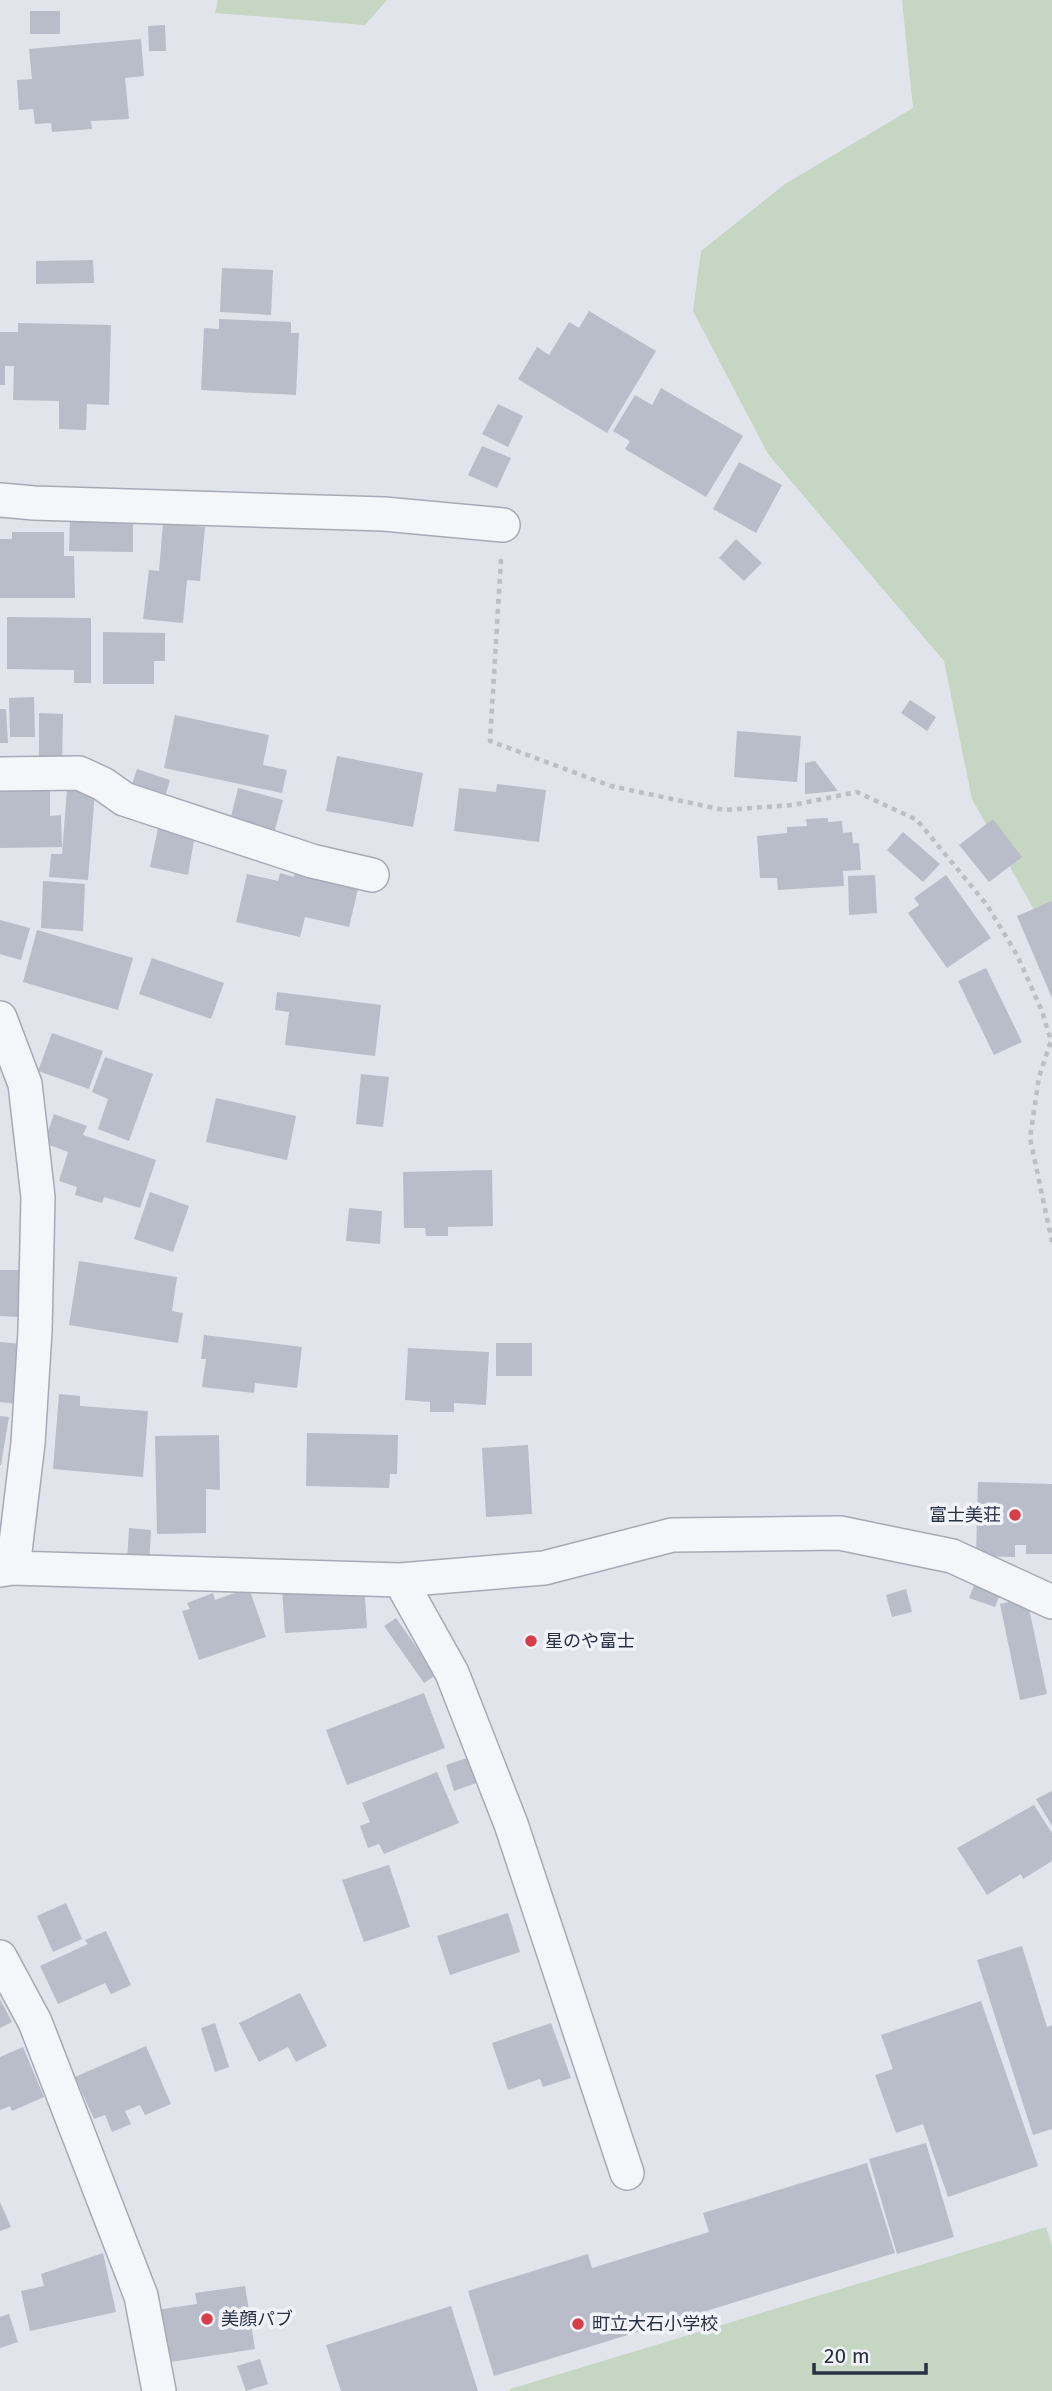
<svg xmlns="http://www.w3.org/2000/svg" width="1052" height="2391" font-family="'Fira Sans','Noto Sans JP',sans-serif">
<style>
.green{fill:#c5d6c2}
.building{fill:#b8bdc9}
.lines{fill:none;stroke-linecap:round;stroke-linejoin:round}
.street-casing{stroke:#a6aab6;stroke-width:36}
.path{stroke:#bbbfc6;stroke-width:4.5;stroke-dasharray:5 5;stroke-linecap:butt}
.street{stroke:#f4f6f9;stroke-width:33}
.poi-dot{fill:#d93d48;stroke:#f1f3f8;stroke-width:2.5}
.labels{text-anchor:middle;stroke-width:7;stroke-linejoin:round;paint-order:stroke}
.poi-label{font-size:18px;fill:#283044;stroke:#f1f3f8;text-anchor:start}
</style>
<rect width="100%" height="100%" fill="#e1e4eb"/>
<path class="green" d="M218,0H387L365,25L215,13Z
M902,0H1052V942L972,799L944,661L768,454L693,311L701,251L785,184L913,108Z
M1046,2227L1052,2246V2391H510V2389Z"/>
<path class="building" d="M30,11H60V34H30Z
M165,25L166,51H149L148,26Z
M141,39L144,76L125,78L129,119L91,121L92,129L52,132L51,123L35,124L33,109L19,110L17,80L32,79L29,49Z
M93,260L94,283L36,284V261Z
M222,268L273,270L271,315L220,312Z
M589,311L656,351L607,433L518,379L537,347L549,355L569,322L579,328Z
M219,319L291,322V333H299L296,395L201,390L204,328L219,329Z
M18,323L111,325L109,405L87,404L86,430L59,429V401L13,400L14,366H5V385H0V332H18Z
M661,388L743,436L706,497L625,449L630,441L613,431L635,395L652,405Z
M498,404L523,416L508,447L482,434Z
M482,446L511,458L497,488L468,475Z
M739,462L782,485L756,533L713,509Z
M70,519L133,520V552L69,551Z
M163,523L205,527L200,581L187,580L183,623L143,619L149,570L159,571Z
M12,532H64V556H74L75,598H0V539H12Z
M736,539L762,563L744,581L719,558Z
M7,617L91,618V683H74V670L7,669Z
M103,632L165,633V661H154V684H103Z
M34,697L35,737H10L9,698Z
M910,700L936,717L927,731L901,713Z
M0,709H6L8,743H0Z
M39,713L63,714L62,762H39Z
M175,715L269,735L263,765L287,770L282,793L164,768Z
M737,731L801,736L797,782L734,777Z
M337,756L423,773L413,827L326,811Z
M815,761L838,791L805,794V763Z
M137,769L170,780L166,794L132,784Z
M497,784L546,790L539,842L454,831L459,788L496,792Z
M50,785V816L61,815L62,847L0,848V786Z
M238,788L283,800L273,837L229,825Z
M67,789L95,791L88,880L49,877L51,854H62Z
M828,818V822L842,821L843,833L852,832L853,843H859L861,870L843,871L844,886L778,890L777,878H760L757,836L787,833V827L807,826L806,819Z
M993,819L1022,857L989,882L959,845Z
M158,828L195,835L188,875L150,867Z
M903,832L940,864L923,882L887,850Z
M295,871L359,885L349,927L305,917L300,937L236,922L247,874L278,881L280,873L294,877Z
M875,875L877,913L849,915L848,876Z
M946,875L991,938L947,968L908,913L919,905L914,898Z
M43,881L85,884L83,931L41,928Z
M1052,901V998L1017,916Z
M0,920L30,928L21,960L0,954Z
M37,930L133,958L118,1010L23,982Z
M152,958L224,983L211,1019L139,994Z
M986,968L1022,1042L994,1055L958,981Z
M277,992L381,1005L375,1056L285,1045L289,1012L275,1010Z
M52,1033L103,1051L89,1089L38,1071Z
M105,1057L153,1074L129,1141L98,1129L108,1099L92,1092Z
M361,1074L389,1077L383,1127L356,1124Z
M216,1098L296,1116L287,1160L206,1142Z
M54,1114L87,1126L83,1135L156,1160L140,1208L104,1197L102,1203L75,1195L77,1187L59,1181L68,1152L44,1143Z
M492,1170L493,1226L448,1227V1236H426L425,1228H404L403,1172Z
M150,1192L189,1206L173,1252L134,1239Z
M349,1208L382,1211L380,1244L346,1241Z
M79,1261L177,1277L172,1311L183,1313L178,1343L69,1325Z
M0,1270H20L19,1317L0,1316Z
M204,1335L302,1347L297,1388L255,1383L254,1393L202,1387L206,1359H201Z
M0,1342L23,1344L17,1404L0,1402Z
M496,1343H532V1376H496Z
M408,1348L489,1352L486,1405L454,1403V1412H430V1402L405,1400Z
M59,1394L80,1396V1406L148,1411L143,1477L53,1469Z
M0,1416L9,1417L1,1465H0Z
M307,1433L398,1435L397,1474H390L389,1488L306,1486Z
M219,1435L220,1490L206,1489V1533L157,1534L155,1436Z
M528,1445L532,1514L486,1517L482,1448Z
M978,1482L1052,1484V1554H1026V1545H1015V1557L976,1556Z
M129,1528L151,1530L149,1565L127,1563Z
M364,1583L367,1628L285,1633L282,1588Z
M974,1585L1000,1594L995,1607L969,1598Z
M249,1588L266,1637L199,1660L182,1611L190,1609L187,1603L213,1593L215,1600Z
M906,1589L912,1612L892,1617L886,1595Z
M1018,1600L1029,1608L1047,1694L1020,1700L1000,1604Z
M396,1618L436,1675L424,1683L384,1626Z
M424,1693L445,1748L347,1785L326,1730Z
M470,1757L479,1782L454,1791L446,1765Z
M437,1772L459,1823L384,1854L379,1844L368,1848L360,1826L370,1822L362,1803Z
M1052,1791V1826L1036,1799Z
M1034,1805L1052,1833V1861L1023,1879L1021,1874L987,1895L957,1848Z
M389,1865L410,1927L364,1942L342,1880Z
M66,1903L82,1939L53,1952L37,1916Z
M508,1913L520,1952L450,1975L437,1936Z
M106,1931L131,1985L111,1994L105,1983L58,2004L40,1966L88,1944L85,1940Z
M1022,1946L1047,2027L1052,2025V2129L1033,2135L977,1960Z
M300,1993L327,2046L296,2062L288,2047L259,2062L239,2023Z
M0,1999L12,2022L0,2028Z
M981,2001L1038,2166L948,2197L923,2124L896,2133L875,2075L893,2069L881,2035Z
M215,2023L229,2067L215,2072L201,2028Z
M551,2023L571,2078L543,2087L540,2079L508,2090L492,2043Z
M146,2046L171,2104L145,2115L140,2105L125,2111L131,2124L112,2132L105,2115L94,2119L75,2077Z
M23,2047L44,2097L12,2111L10,2106L0,2110V2057Z
M926,2143L954,2237L897,2254L869,2159Z
M867,2163L895,2253L494,2376L468,2291L588,2254L592,2268L709,2232L703,2213Z
M0,2202L11,2227L0,2231Z
M103,2253L116,2312L30,2331L21,2291L44,2286L41,2274Z
M245,2286L255,2349L164,2363L156,2310L197,2304L195,2293Z
M451,2306L478,2391H341L326,2345Z
M9,2314L18,2342L0,2348V2317Z
M260,2359L268,2384L246,2391L237,2366Z"/>
<g class="lines">
<defs>
<path id="street" d="M0,500L34,503L384,514L503,525
M0,774L79,773L103,784L124,799L312,861L372,875
M0,1018L25,1084L38,1197L35,1331L28,1443L13,1568
M0,1570L13,1568L400,1580L544,1568L672,1535L840,1533L952,1556L1052,1602
M400,1580L452,1673L511,1824L627,2173
M0,1957L35,2022L141,2296L159,2391"/>
</defs>
<use href="#street" class="street-casing"/>
<path class="path" d="M501,559L490,741L611,786L724,810L793,805L857,792L917,820L987,905L1017,955L1042,1011L1051,1041L1039,1077L1030,1138L1052,1242"/>
<use href="#street" class="street"/>
</g>
<g class="poi-dot">
<circle cx="1015" cy="1515" r="7"/>
<circle cx="531" cy="1641" r="7"/>
<circle cx="207" cy="2319" r="7"/>
<circle cx="578" cy="2324" r="7"/>
</g>
<g class="labels">
<g class="poi-label">
<text x="1001" y="1521" text-anchor="end">富士美荘</text>
<text x="545" y="1647">星のや富士</text>
<text x="221" y="2325">美顔パブ</text>
<text x="592" y="2330">町立大石小学校</text>
</g>
</g>
<path d="M814 2363v10h112v-10" fill="none" stroke="#283044" stroke-width="3.5"/>
<text x="824" y="2363" font-size="21" fill="#283044" stroke="#f1f3f8" stroke-width="5" paint-order="stroke">20 m</text>
</svg>
